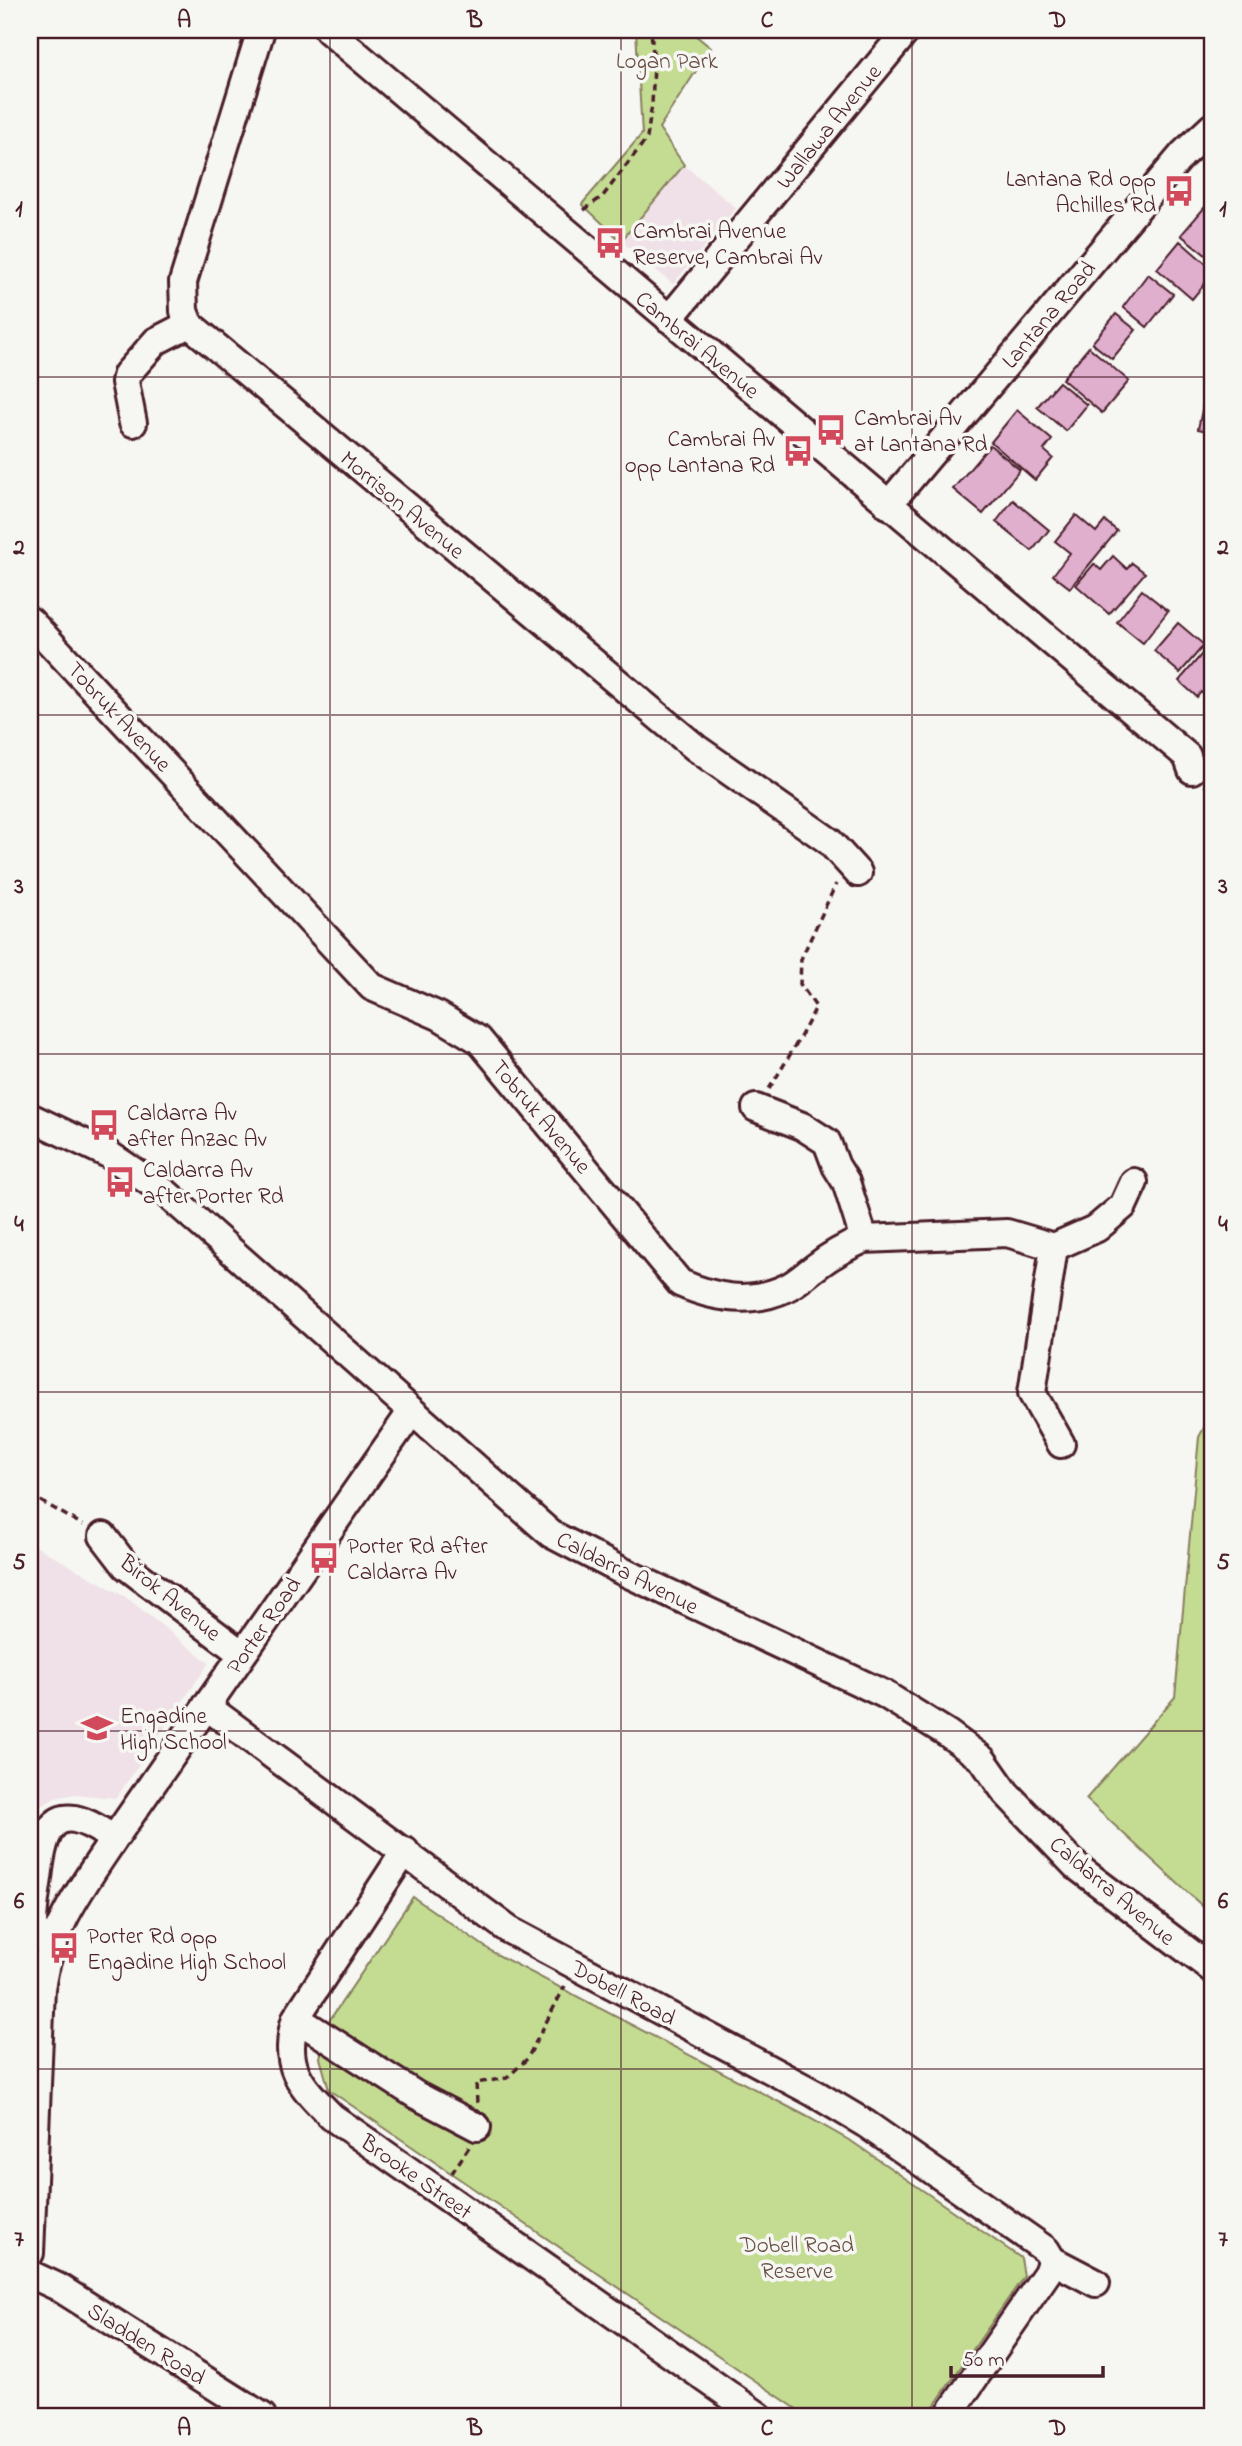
<svg xmlns="http://www.w3.org/2000/svg" width="1242" height="2446" font-family="'Indie Flower',sans-serif">
<style>
.built{fill:#efe1e7}
.green{fill:#c4dc92;stroke:#877e5e;stroke-width:2}
.building{fill:#e0afce;stroke:#4a1f2b;stroke-width:2}
.lines{fill:none;stroke-linecap:round;stroke-linejoin:round}
.minor-casing{stroke:#4a1f2b;stroke-width:32}
.path{stroke:#4a1f2b;stroke-width:3.5;stroke-dasharray:7 5;stroke-linecap:butt}
.minor{stroke:#f6f6f2;stroke-width:26}
.grid{fill:none;stroke:#4a1f2b;stroke-width:2;stroke-opacity:0.55}
.labels{text-anchor:middle;stroke-width:7;stroke-linejoin:round;paint-order:stroke}
.park-label{font-size:23px;fill:#684e45;stroke:#f6f6f2}
.street-label{font-size:23px;fill:#4a1f2b;stroke:#f6f6f2}
.poi-label{font-size:23px;fill:#4a1f2b;stroke:#f6f6f2;text-anchor:start}
.neatline{fill:none;stroke:#4a1f2b;stroke-width:2.5}
.grid-label{font-size:23px;text-anchor:middle;font-weight:bold;fill:#4a1f2b}
</style>
<rect width="100%" height="100%" fill="#f6f6f2"/>
<filter id="ink" filterUnits="userSpaceOnUse"><feTurbulence type="fractalNoise" baseFrequency=".0143" numOctaves="2"/><feDisplacementMap in="SourceGraphic" scale="14" xChannelSelector="R" yChannelSelector="G"/><feConvolveMatrix kernelMatrix="1 2 1 2 8 2 1 2 1" color-interpolation-filters="sRGB"/></filter>
<g filter="url(#ink)">
<path class="built" d="M684,165L736,208L673,284L621,241Z
M30,1543L127,1598L209,1663L116,1798L75,1794L55,1798L37,1808L30,1818Z"/>
<path class="green" d="M636,30H689L711,48L659,128L684,165L621,241L582,204L642,134Z
M1212,1413V1915L1086,1799L1175,1697L1199,1437Z
M413,1897L494,1953L806,2116L854,2143L1021,2258L1024,2276L927,2416H807L329,2090L320,2058L327,2024Z"/>
<path class="building" d="M1210,201L1212,203V250L1207,256L1181,235Z
M1180,241L1212,269V275L1192,299L1157,269Z
M1148,274L1173,294L1147,327L1123,307Z
M1116,314L1136,330L1112,359L1092,343Z
M1089,347L1129,381L1102,413L1062,379Z
M1059,382L1087,405L1066,431L1037,407Z
M1206,391L1212,393V432L1198,429Z
M1017,410L1052,440L1044,450L1053,458L1035,480L991,442Z
M990,445L1020,470L983,514L953,489Z
M1013,500L1049,530L1032,551L996,522Z
M1076,515L1096,532L1105,521L1117,531L1070,588L1053,575L1070,553L1055,541Z
M1113,556L1127,569L1132,563L1145,573L1109,614L1076,585L1094,564L1101,570Z
M1142,590L1168,611L1143,643L1117,622Z
M1178,623L1204,645L1180,673L1154,651Z
M1212,642V697L1210,700L1201,692L1197,697L1179,681Z"/>
<g class="lines">
<defs>
<path id="minor" d="M261,30L183,282L184,311L189,324L696,748L829,841L858,873
M328,30L1187,756L1192,770
M669,319L907,30
M133,423L125,382L127,374L156,341L189,324
M888,505L1183,154L1212,127
M30,621L372,987L439,1016L479,1040L680,1283C714,1298 750,1305 786,1288C797,1283 807,1273 817,1266C831,1255 848,1246 864,1239L1007,1233L1054,1247L1097,1228L1123,1206L1134,1182
M756,1108L802,1126L827,1142L836,1166L846,1182L864,1239
M30,1117L108,1154L166,1193L551,1534L622,1571L884,1694L947,1733L982,1759L1006,1793L1076,1866L1212,1969
M1054,1247L1032,1393L1061,1444
M103,1536L126,1566L242,1654
M206,1706L509,1930L814,2093L866,2124L1046,2250L1052,2260L1047,2273L948,2416
M405,1851L296,2018C281,2066 300,2085 332,2117L759,2416
M52,1946L36,1933L33,1924C33,1906 37,1888 39,1870C47,1809 67,1807 114,1839
M296,2018L416,2095L477,2127
M30,2253L41,1988C49,1931 83,1885 114,1839L412,1411
M1052,2260L1096,2283
M30,2274L58,2287L262,2416"/>
</defs>
<use href="#minor" class="minor-casing"/>
<path class="path" d="M584,210L603,196L647,138L652,104L654,65L651,30
M1205,785L1212,795
M769,1089C786,1062 802,1035 816,1007L800,984L801,959L836,884
M30,1495L83,1525
M477,2103L476,2083L507,2078L527,2059L565,1986
M452,2173L469,2147"/>
<use href="#minor" class="minor"/>
</g>
</g>
<path class="grid" d="M330,30V2416M621,30V2416M912,30V2416M30,377H1212M30,715H1212M30,1054H1212M30,1392H1212M30,1731H1212M30,2069H1212"/>
<defs>
<symbol id="bus-bare" viewBox="-9 -9 18 18"><path d="M-5-6H5V4H4V6H2V4H-2V6H-4V4H-5ZM-3.5-4V0h7V-4ZM-3.5 1.2v1.5H-2V1.2ZM2 1.2v1.5H3.5V1.2Z" fill="#d1495b" stroke="#f6f6f2" stroke-width="2.5" paint-order="stroke"/></symbol>
<symbol id="school-bare" viewBox="-9 -9 18 18"><path d="M0-5L7-2L0 1L-7-2ZM-4 1L0 2.5L4 1V4Q0 6-4 4Z" fill="#d1495b" stroke="#f6f6f2" stroke-width="2.5" paint-order="stroke"/></symbol>
</defs>
<g fill-rule="evenodd">
<use href="#bus-bare" x="1157" y="169" width="44" height="44"/>
<use href="#bus-bare" x="588" y="221" width="44" height="44"/>
<use href="#bus-bare" x="809" y="408" width="44" height="44"/>
<use href="#bus-bare" x="776" y="429" width="44" height="44"/>
<use href="#bus-bare" x="82" y="1103" width="44" height="44"/>
<use href="#bus-bare" x="98" y="1160" width="44" height="44"/>
<use href="#bus-bare" x="302" y="1536" width="44" height="44"/>
<use href="#school-bare" x="75" y="1706" width="44" height="44"/>
<use href="#bus-bare" x="42" y="1926" width="44" height="44"/>
</g>
<g class="labels">
<g class="park-label">
<text x="667" y="68">Logan Park</text>
<text x="797" y="2252">Dobell Road<tspan x="797" dy="26">Reserve</tspan></text>
</g>
<g class="street-label">
<text transform="translate(828 126) rotate(-51)" y="8">Wallawa Avenue</text>
<text transform="translate(1048 314) rotate(-50)" y="8">Lantana Road</text>
<text transform="translate(698 344) rotate(40)" y="8">Cambrai Avenue</text>
<text transform="translate(403 504) rotate(40)" y="8">Morrison Avenue</text>
<text transform="translate(120 716) rotate(47)" y="8">Tobruk Avenue</text>
<text transform="translate(542 1116) rotate(50)" y="8">Tobruk Avenue</text>
<text transform="translate(628 1572) rotate(27)" y="8">Caldarra Avenue</text>
<text transform="translate(171 1597) rotate(39)" y="8">Birok Avenue</text>
<text transform="translate(263 1625) rotate(-55)" y="8">Porter Road</text>
<text transform="translate(1113 1890) rotate(40)" y="8">Caldarra Avenue</text>
<text transform="translate(624 1992) rotate(28)" y="8">Dobell Road</text>
<text transform="translate(417 2176) rotate(35)" y="8">Brooke Street</text>
<text transform="translate(147 2343) rotate(32)" y="8">Sladden Road</text>
</g>
<g class="poi-label">
<text x="1156" y="186" text-anchor="end">Lantana Rd opp<tspan x="1156" dy="26">Achilles Rd</tspan></text>
<text x="633" y="238">Cambrai Avenue<tspan x="633" dy="26">Reserve, Cambrai Av</tspan></text>
<text x="854" y="425">Cambrai Av<tspan x="854" dy="26">at Lantana Rd</tspan></text>
<text x="775" y="446" text-anchor="end">Cambrai Av<tspan x="775" dy="26">opp Lantana Rd</tspan></text>
<text x="127" y="1120">Caldarra Av<tspan x="127" dy="26">after Anzac Av</tspan></text>
<text x="143" y="1177">Caldarra Av<tspan x="143" dy="26">after Porter Rd</tspan></text>
<text x="347" y="1553">Porter Rd after<tspan x="347" dy="26">Caldarra Av</tspan></text>
<text x="120" y="1723">Engadine<tspan x="120" dy="26">High School</tspan></text>
<text x="87" y="1943">Porter Rd opp<tspan x="87" dy="26">Engadine High School</tspan></text>
</g>
</g>
<rect width="1242" height="2446" fill="none" stroke="#f6f6f2" stroke-width="77"/>
<path d="M951 2366v10h152v-10" fill="none" stroke="#4a1f2b" stroke-width="3.5"/>
<text x="962" y="2366" font-size="21" fill="#4a1f2b" stroke="#f6f6f2" stroke-width="5" paint-order="stroke">50 m</text>
<rect x="38" y="38" width="1166" height="2370" class="neatline"/>
<g class="grid-label">
<text x="184" y="27">A</text>
<text x="475" y="27">B</text>
<text x="767" y="27">C</text>
<text x="1058" y="27">D</text>
<text x="19" y="216">1</text>
<text x="1223" y="216">1</text>
<text x="19" y="554">2</text>
<text x="1223" y="554">2</text>
<text x="19" y="893">3</text>
<text x="1223" y="893">3</text>
<text x="19" y="1231">4</text>
<text x="1223" y="1231">4</text>
<text x="19" y="1569">5</text>
<text x="1223" y="1569">5</text>
<text x="19" y="1908">6</text>
<text x="1223" y="1908">6</text>
<text x="19" y="2246">7</text>
<text x="1223" y="2246">7</text>
<text x="184" y="2435">A</text>
<text x="475" y="2435">B</text>
<text x="767" y="2435">C</text>
<text x="1058" y="2435">D</text>
</g>
</svg>
